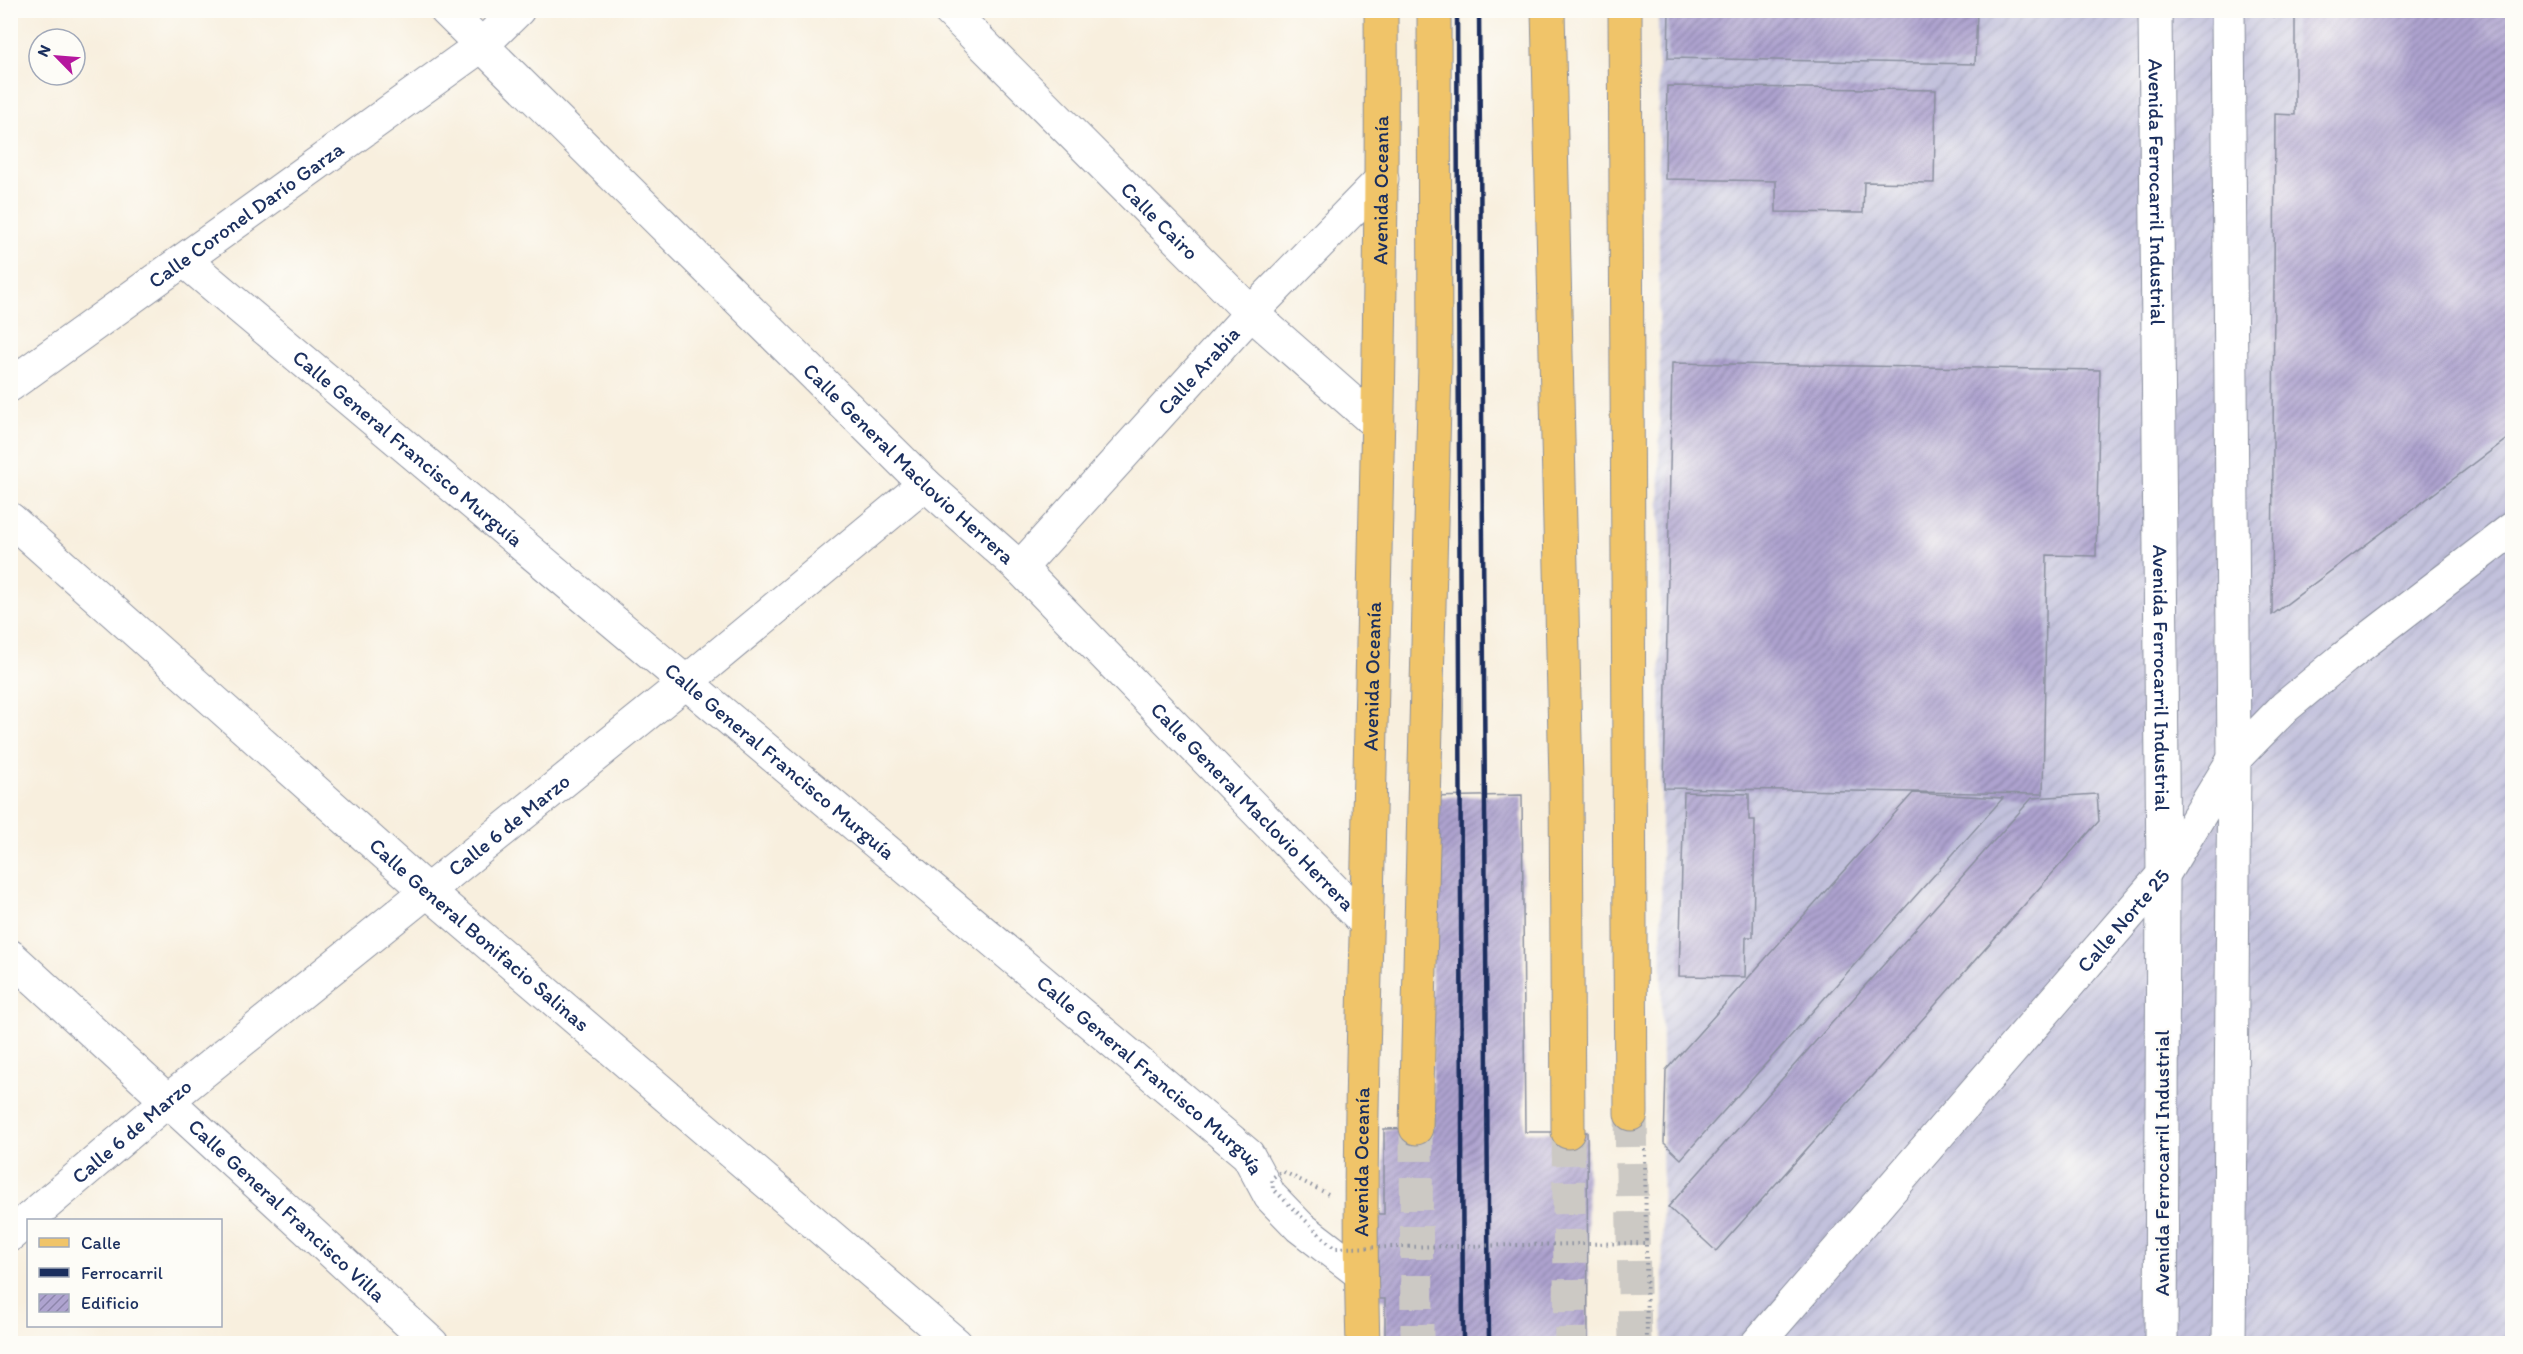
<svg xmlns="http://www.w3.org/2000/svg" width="2523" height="1354" font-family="Itim,sans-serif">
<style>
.industrial{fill:url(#industrial-furrows)}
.building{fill:url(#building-hatch)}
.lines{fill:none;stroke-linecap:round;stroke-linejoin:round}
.major-tunnel{stroke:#ccc9c4;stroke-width:33;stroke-dasharray:33 16;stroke-linecap:butt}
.highway-tunnel{stroke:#ccc9c4;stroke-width:33;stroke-dasharray:33 16;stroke-linecap:butt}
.minor-casing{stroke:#8a8f9e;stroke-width:35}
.major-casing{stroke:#8a8f9e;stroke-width:35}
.highway-casing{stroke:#8a8f9e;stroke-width:35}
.path{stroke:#8a8f9e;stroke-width:4;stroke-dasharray:1.5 4.5;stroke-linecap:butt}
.minor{stroke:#fff;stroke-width:33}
.major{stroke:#f0c469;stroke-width:33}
.highway{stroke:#f0c469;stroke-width:33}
.rail{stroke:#1b2f5e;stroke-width:4.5}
.path-bridge{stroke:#8a8f9e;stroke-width:4;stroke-dasharray:1.5 4.5;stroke-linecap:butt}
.labels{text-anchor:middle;stroke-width:5;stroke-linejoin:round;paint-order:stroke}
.street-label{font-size:21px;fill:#1b2f5e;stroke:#fdfcf7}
</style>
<defs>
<pattern id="industrial-furrows" width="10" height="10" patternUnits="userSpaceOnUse" patternTransform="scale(1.5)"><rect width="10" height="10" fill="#c2c1dc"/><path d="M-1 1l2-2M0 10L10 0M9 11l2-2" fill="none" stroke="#a6a6bf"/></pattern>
<pattern id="building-hatch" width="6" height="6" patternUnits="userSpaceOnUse" patternTransform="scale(1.5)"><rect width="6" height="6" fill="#aea3cf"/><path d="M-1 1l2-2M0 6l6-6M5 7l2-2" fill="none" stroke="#8d85ab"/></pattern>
</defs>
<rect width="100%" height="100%" fill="#fdfcf7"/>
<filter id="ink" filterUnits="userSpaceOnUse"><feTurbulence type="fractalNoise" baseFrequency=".0167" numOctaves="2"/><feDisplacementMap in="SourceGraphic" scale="12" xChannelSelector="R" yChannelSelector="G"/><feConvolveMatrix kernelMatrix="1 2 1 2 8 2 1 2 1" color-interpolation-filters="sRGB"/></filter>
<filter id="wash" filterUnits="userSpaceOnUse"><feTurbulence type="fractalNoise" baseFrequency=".008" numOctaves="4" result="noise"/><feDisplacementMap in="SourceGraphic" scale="24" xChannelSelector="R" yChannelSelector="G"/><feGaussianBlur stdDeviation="1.35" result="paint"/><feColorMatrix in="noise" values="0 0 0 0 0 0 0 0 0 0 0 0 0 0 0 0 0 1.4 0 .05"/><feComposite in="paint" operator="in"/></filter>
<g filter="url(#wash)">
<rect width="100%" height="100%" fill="#f8efde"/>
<path class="industrial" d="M1658,11H2512V1343H1663Z"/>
<g id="blocks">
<path class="building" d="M1669,10H1977L1975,64L1668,58Z
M2273,10H2512V435L2272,615L2275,114L2295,115V17H2273Z
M1667,86L1936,90L1934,183L1864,182L1863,213L1776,212V181L1665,179Z
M1672,363L2100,370L2096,556L2047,555L2043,794L1664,788Z
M1684,792L1749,794V820H1755L1753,937H1746L1745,977L1679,976Z
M1913,793L2003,798L1681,1159L1664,1143L1666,1070Z
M2097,794L2099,821L1716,1251L1668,1207L2032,798Z
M1522,795L1525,1132H1587L1588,1344H1385V1299H1370L1369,1214H1384V1129L1433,1128L1430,797Z"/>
</g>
</g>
<g filter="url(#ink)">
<use href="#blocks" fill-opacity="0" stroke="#8a8f9e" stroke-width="1.5"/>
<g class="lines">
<path class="major-tunnel" d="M1631,1114L1635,1344"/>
<path class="highway-tunnel" d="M1416,1128L1417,1344
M1568,1132L1571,1344"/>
<defs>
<g id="minor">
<path id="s1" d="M446,10L925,484L1020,568L1366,923"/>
<path id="s2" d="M949,10L1251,313L1378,425"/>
<path id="s3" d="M2155,10L2163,875L2161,1344"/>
<path d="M2228,10L2234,759L2229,1344"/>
<path id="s4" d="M185,261L1248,1155L1270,1196L1300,1227L1360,1273"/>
<path id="s5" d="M10,385L482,45L518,10"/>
<path id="s6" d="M10,519L426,890L956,1344"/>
<path id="s7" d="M1020,568L1251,313L1382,179"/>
<path id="s8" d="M10,956L432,1344"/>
<path id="s9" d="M10,1235L167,1101L685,683L925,484"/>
<path id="s10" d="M1757,1344L2163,875L2234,759L2285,707L2344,658L2512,529"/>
</g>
<g id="major">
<path d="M1625,10L1631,1114"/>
<path id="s11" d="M1363,1344C1358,1183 1364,1022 1368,861C1374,578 1383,294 1381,10"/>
</g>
<path id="highway" d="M1548,10L1566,782L1568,1132
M1416,1128L1435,364L1434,10"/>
</defs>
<use href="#minor" class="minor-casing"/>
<use href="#major" class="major-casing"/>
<use href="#highway" class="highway-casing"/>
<path class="path" d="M1645,1149L1647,1344"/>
<use href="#minor" class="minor"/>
<use href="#major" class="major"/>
<use href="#highway" class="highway"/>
<path class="rail" d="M1457,10L1463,1344
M1479,10L1489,1344"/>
<path class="path-bridge" d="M1328,1194L1282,1171L1272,1178L1273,1189L1334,1248L1646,1243"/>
</g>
</g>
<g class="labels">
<g class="street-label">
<text dy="7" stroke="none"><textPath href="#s11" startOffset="1154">Avenida Oceanía</textPath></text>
<text dy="7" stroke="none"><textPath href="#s3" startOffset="182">Avenida Ferrocarril Industrial</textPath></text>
<text dy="7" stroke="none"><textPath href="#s5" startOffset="291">Calle Coronel Darío Garza</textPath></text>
<text dy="7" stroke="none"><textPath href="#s2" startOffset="298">Calle Cairo</textPath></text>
<text dy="7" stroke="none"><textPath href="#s7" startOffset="266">Calle Arabia</textPath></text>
<text dy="7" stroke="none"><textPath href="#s4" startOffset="291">Calle General Francisco Murguía</textPath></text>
<text dy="7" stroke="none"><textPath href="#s1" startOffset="648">Calle General Maclovio Herrera</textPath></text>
<text dy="7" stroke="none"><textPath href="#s11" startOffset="668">Avenida Oceanía</textPath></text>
<text dy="7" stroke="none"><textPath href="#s3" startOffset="668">Avenida Ferrocarril Industrial</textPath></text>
<text dy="7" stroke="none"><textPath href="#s4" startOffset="777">Calle General Francisco Murguía</textPath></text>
<text dy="7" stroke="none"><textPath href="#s1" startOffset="1134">Calle General Maclovio Herrera</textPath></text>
<text dy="7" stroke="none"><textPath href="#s9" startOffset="646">Calle 6 de Marzo</textPath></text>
<text dy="7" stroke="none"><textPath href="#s10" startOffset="560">Calle Norte 25</textPath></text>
<text dy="7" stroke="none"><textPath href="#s6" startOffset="627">Calle General Bonifacio Salinas</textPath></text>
<text dy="7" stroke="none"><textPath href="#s4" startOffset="1263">Calle General Francisco Murguía</textPath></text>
<text dy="7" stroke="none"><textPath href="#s9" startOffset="160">Calle 6 de Marzo</textPath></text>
<text dy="7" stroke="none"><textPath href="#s11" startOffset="182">Avenida Oceanía</textPath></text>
<text transform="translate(2162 1163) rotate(-90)" y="7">Avenida Ferrocarril Industrial</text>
<text dy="7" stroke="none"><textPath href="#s8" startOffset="376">Calle General Francisco Villa</textPath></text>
</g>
</g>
<rect width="2523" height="1354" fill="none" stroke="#fdfcf7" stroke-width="36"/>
<rect x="27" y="1219" width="195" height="108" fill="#fdfcf7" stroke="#a3aaba" stroke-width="1.5"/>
<rect x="39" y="1238" width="30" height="9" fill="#f0c469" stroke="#a3aaba" stroke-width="1.5"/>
<text x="81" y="1249" font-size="18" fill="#1b2f5e">Calle</text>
<rect x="39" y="1268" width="30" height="9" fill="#1b2f5e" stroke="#a3aaba" stroke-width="1.5"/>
<text x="81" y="1279" font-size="18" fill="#1b2f5e">Ferrocarril</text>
<rect x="39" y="1294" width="30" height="18" fill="url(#building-hatch)" stroke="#a3aaba" stroke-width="1.5"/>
<text x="81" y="1309" font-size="18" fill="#1b2f5e">Edificio</text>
<g transform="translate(57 57) rotate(295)"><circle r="28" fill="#fdfcf7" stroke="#a3aaba" stroke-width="1.5"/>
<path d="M0-4.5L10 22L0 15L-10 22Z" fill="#b5179e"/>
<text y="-9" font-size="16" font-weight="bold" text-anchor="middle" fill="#1b2f5e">N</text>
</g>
</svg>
